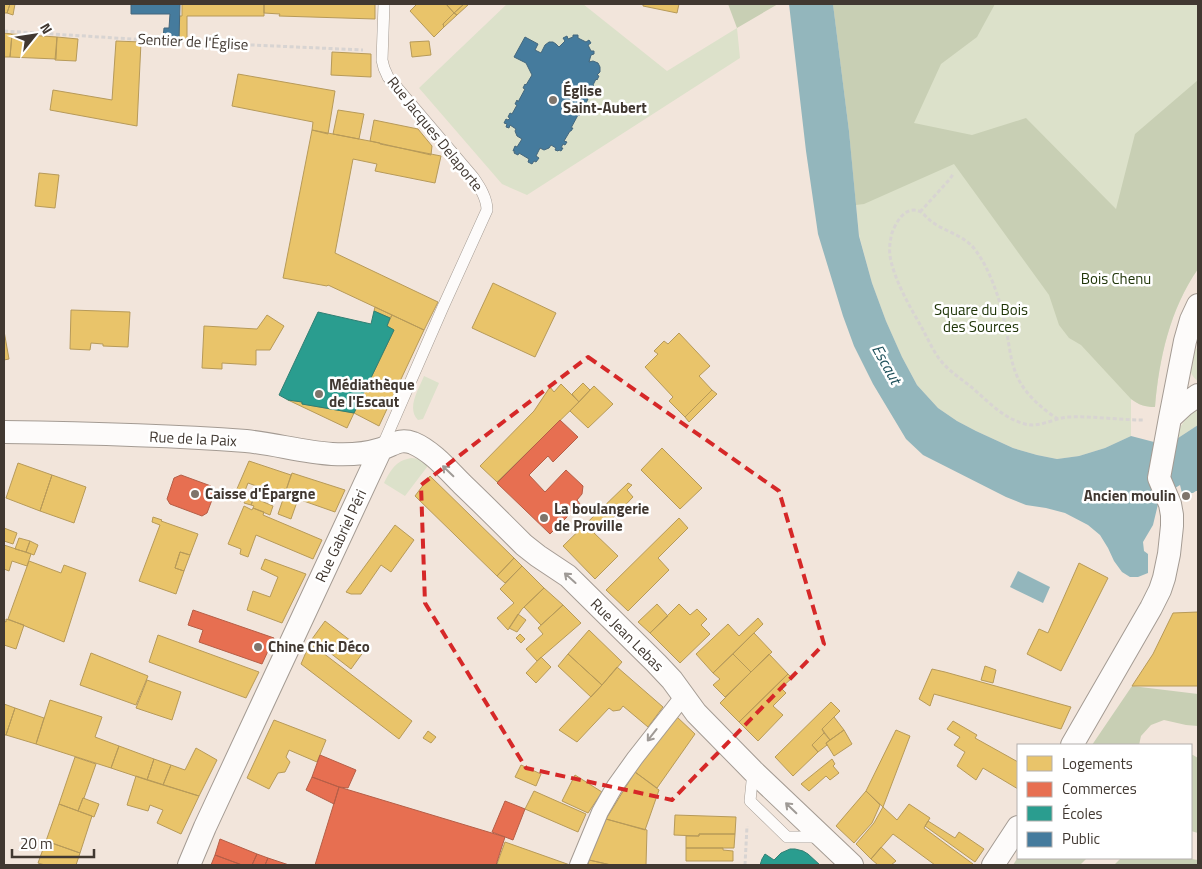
<svg xmlns="http://www.w3.org/2000/svg" width="1202" height="869" font-family="'Titillium Web',sans-serif">
<style>
.green{fill:#dce1ca}
.forest{fill:#c8cfb4}
.water{fill:#93b6bc}
.homes{fill:#e9c46a;stroke:#b79a59}
.shops{fill:#e76f51;stroke:#b55e47}
.schools{fill:#2a9d8f;stroke:#317f73}
.public{fill:#457b9d;stroke:#44677d}
.lines{fill:none;stroke-linecap:round;stroke-linejoin:round}
.service-casing{stroke:#a49b93;stroke-width:12}
.pedestrian-casing{stroke:#a49b93;stroke-width:18}
.minor-casing{stroke:#a49b93;stroke-width:24}
.path{stroke:#d8d4d2;stroke-width:3;stroke-dasharray:4 2.5;stroke-linecap:butt}
.service{stroke:#fdfbfa;stroke-width:11}
.pedestrian{stroke:#fdfbfa;stroke-width:16}
.minor{stroke:#fdfbfa;stroke-width:22}
.oneway{stroke:#9f9a96}
.marked{fill:none;stroke:#d62828;stroke-width:4;stroke-dasharray:10 6;stroke-linejoin:round}
.poi-dot{fill:#7f756c;stroke:#fff;stroke-width:2}
.labels{text-anchor:middle;stroke-width:5;stroke-linejoin:round;paint-order:stroke}
.street-label{font-size:15px;fill:#413831;stroke:#fff}
.poi-label{font-size:15px;font-weight:bold;fill:#413831;stroke:#fff;text-anchor:start}
.park-label{font-size:15px;fill:#1d3306;stroke:#fff}
.water-label{font-size:16px;font-style:italic;fill:#1f515b;stroke:#fff}
</style>
<rect width="100%" height="100%" fill="#f2e5db"/>
<path class="green" d="M507,4H583L667,71L737,28L740,58L527,195L502,184L419,88Z
M833,4H1198V269C1170,309 1159,359 1155,407C1144,407 1140,405 1131,399V436L1105,448L1079,456L1057,459L1037,455L1013,448L976,431L957,421L938,408L917,385L902,357L886,321L872,283L859,235L849,131Z
M1198,347V381C1186,374 1189,356 1198,347Z
M424,376L439,383L423,419L418,420C406,408 419,389 424,376Z
M1198,407V425L1175,440C1181,423 1186,418 1198,407Z
M411,458L421,459L427,464V467L405,496L384,483C391,470 395,461 411,458Z"/>
<path class="forest" d="M728,4H778L737,28Z
M833,4H995L977,37L941,64L914,123L972,135L1026,118L1116,209L1135,134L1198,80V269C1170,309 1159,359 1155,407C1145,407 1139,405 1131,399L1081,345L1069,338L1059,325L1049,295L954,164L864,204L856,205L849,131Z
M1132,686L1198,694V726L1186,725L1164,720L1151,725L1141,736L1139,745H1092Z
M1191,755H1193L1198,758V833L1191,831Z
M1018,857V858H1087L1080,865H1013Z
M1121,858H1186L1198,860V865H1114Z"/>
<path class="water" d="M789,4H833L849,131L859,236L872,283L886,321L902,357L917,385L938,408L957,421L976,431L1013,448L1037,455L1057,459L1079,456L1105,448L1131,436L1154,442L1175,440L1198,425V491H1196L1193,493H1182L1180,485L1175,488L1168,478L1147,476L1159,500L1153,525L1143,542L1144,551L1148,554V573L1138,577H1130L1122,572L1114,561L1108,548L1100,535L1088,525L1065,513L1046,508L1026,505L1006,497L923,455L906,439L873,384L854,346L843,316L818,234L806,151Z
M1018,571L1050,587L1043,603L1010,587Z"/>
<path class="homes" d="M4,4H10L7,13H4Z
M10,4H15L13,15L7,13Z
M182,4H264V16H187V39H179V16H182Z
M264,4H375V19L279,16L280,14L264,13Z
M417,4H446L454,13L443,24L444,27L434,37L410,11Z
M446,4H464L454,13Z
M464,4L468,5L457,15L454,13Z
M643,4H679L677,13L643,6Z
M454,13L457,15L444,27L443,24Z
M4,33L12,34L10,57H4Z
M12,34L57,37L56,59L10,57Z
M57,37L78,39L76,61L55,60Z
M116,41L141,42L137,126L50,110L53,90L112,100Z
M429,41L431,55L412,57L410,42Z
M332,52L371,54V77L331,75Z
M238,74L335,91L328,134L312,130L313,122L232,106Z
M338,110L364,114L359,139L333,134Z
M374,120L418,129L432,146L431,155L370,141Z
M312,130L380,143V144L441,156L435,183L375,171L377,164L353,159L335,253L438,302L424,330L328,285L327,286L283,278Z
M39,173L59,175L55,208L35,206Z
M493,283L556,313L535,357L472,328Z
M375,307L392,315L390,318L374,311Z
M71,310L130,312L128,347L103,346V344L91,343L90,350L70,349Z
M267,315L284,326L270,350H256V365L222,363V369L202,368L204,326L257,329Z
M392,315L424,330L379,426L354,413L394,330L387,326Z
M4,331L9,359L4,360Z
M679,333L710,366L699,376L712,390L685,417L669,401L673,397L645,367L658,354L654,351L664,341L668,344Z
M583,383L590,390L579,402L572,394Z
M561,384L579,402L497,482L480,466L534,411L550,387L554,392Z
M594,386L613,404L588,428L570,411Z
M712,390L717,394L689,422L685,417Z
M288,400L302,402V404L354,413L347,428Z
M662,448L702,488L680,509L641,470Z
M249,461L291,475L284,496L248,483L241,501L233,498Z
M18,463L52,475L40,511L6,498Z
M292,473L345,490L335,512L298,499L291,519L278,514Z
M52,475L86,487L74,523L40,511Z
M430,476L514,558L497,576L415,496Z
M628,483L632,485L627,490L633,497L609,522L607,520L594,533L618,556L595,579L563,546Z
M248,495L254,497L251,505L244,503Z
M254,498L273,506L270,515L253,508L254,506L251,505Z
M244,506L252,510L253,508L264,512L263,515L322,540L313,559L256,535L248,557L240,554L241,549L228,544Z
M153,517L162,520L161,521L198,534L190,555L180,552L175,568L184,571L176,594L139,581L160,525L152,522Z
M679,518L688,528L658,558L669,570L628,611L606,590Z
M395,525L414,540L391,572L381,565L361,594H351L346,592Z
M4,528L17,533L13,544L4,541Z
M19,538L30,541L26,552L15,549Z
M30,541L38,545L34,555L26,552Z
M4,545L31,554L27,566L12,561L9,571L4,569Z
M180,552L190,555L184,571L175,568Z
M514,558L522,566L505,583L497,576Z
M265,559L306,574L282,623L247,610L253,591L270,597L278,577L261,569Z
M29,561L61,573L64,565L86,573L64,642L8,619Z
M1079,563L1108,578L1061,671L1027,654L1039,629L1048,633Z
M522,566L544,588L522,609L508,630L497,618L514,603L500,589Z
M544,588L563,605L541,625L524,607Z
M657,604L668,616L650,633L638,622Z
M679,604L690,615L697,609L707,619L701,625L710,634L680,663L650,633Z
M563,605L581,623L537,661L526,649L543,634L538,628Z
M1198,612V686H1132L1153,654L1173,613Z
M518,614L526,620L517,632L509,628Z
M758,618L763,624L713,673L696,654L728,624L739,636Z
M6,619L24,625L16,649L4,645V621L6,622Z
M325,621L364,651L351,669L312,639Z
M589,630L622,662L602,685L568,654Z
M754,633L772,652L751,672L733,654Z
M520,634L525,639L521,643L516,638Z
M158,635L259,672L246,698L149,662Z
M310,643L412,721L399,739L301,664Z
M91,653L148,676L136,705L80,685Z
M568,654L602,685L591,697L558,666Z
M733,654L751,672L725,697L713,685L720,679L713,673Z
M769,654L788,674L739,722L720,703Z
M541,657L551,667L536,683L526,673Z
M985,666L996,670L993,683L981,680Z
M617,667L663,707L648,727L623,706L620,710L613,711L609,708L577,742L559,730L602,685Z
M932,669L945,672L1071,707L1061,729L934,694L930,706L919,699Z
M788,674L792,678L781,688L786,693L773,706L783,715L758,741L739,722Z
M147,680L181,692L172,720L136,708Z
M50,700L102,717L95,737L119,746L111,768L36,744Z
M831,702L840,711L822,729L824,733L812,745L818,752L793,776L775,757Z
M4,704L15,708L6,735H4Z
M15,708L44,718L36,744L6,735Z
M676,716L695,734L657,788L635,772Z
M834,717L844,730L830,740L822,729Z
M274,720L326,740L317,762L289,750L286,757L290,762L285,772L278,773L269,789L247,778Z
M953,721L977,735L975,738L1018,762V789L983,768L976,780L957,766L965,752L954,745L960,737L947,729Z
M844,730L852,744L834,756L826,743Z
M896,730L910,736L883,807L866,791Z
M428,731L436,737L431,743L423,738Z
M824,733L830,740L826,743L827,745L818,752L812,745Z
M119,746L154,759L147,780L111,768Z
M196,748L217,760L199,796L163,785L171,765L185,770Z
M75,757L96,764L84,798H83L78,811L59,804Z
M154,759L171,765L163,785L147,780Z
M832,759L835,764L833,766L839,773L830,780L826,776L809,791L801,784Z
M521,765L541,774L536,786L515,777Z
M635,772L659,790L645,830L606,819Z
M575,775L602,792L588,813L562,801Z
M136,776L199,796L181,834L157,823L163,810L150,805L148,811L127,805Z
M534,791L586,814L578,832L525,809Z
M866,791L880,805L872,823L854,843L836,826Z
M83,798L99,804L94,817L78,811Z
M59,804L92,816L80,853L46,841Z
M909,804L930,818L924,828L973,864L972,865H935L893,834L871,859L856,844L874,823L883,807L897,820Z
M675,815L736,817L735,834H699V836L674,835Z
M606,819L647,830L646,865H611L589,860Z
M928,821L955,838L959,832L984,849L975,862L925,826Z
M699,834H735L734,848H686V836H699Z
M46,841L80,853L76,865H45L38,863Z
M505,842L570,865H502L497,864Z
M881,847L896,861L891,865H878L871,859Z
M686,848H723V850L733,851V861H686Z
M589,860L611,865H588Z"/>
<path class="shops" d="M560,420L578,437L553,462L548,456L529,475L545,492L566,470L583,486L582,494L577,500L580,504L550,534L497,483Z
M181,475L211,486L215,492L207,513L202,516L170,504L167,499L174,478Z
M193,610L274,638L262,664L199,642L203,630L188,625Z
M320,755L356,770L348,788L339,787L312,777Z
M312,777L339,787L334,804L306,790Z
M339,787L505,837L496,865H315Z
M505,801L525,809L513,840L492,832Z
M220,839L257,854L252,865H242L215,855Z
M257,854L268,858L265,865H252Z
M215,855L242,865H211Z
M268,858L289,865H265Z"/>
<path class="schools" d="M374,311L390,318L387,326L394,330L354,413L302,404V402L288,400L279,395L318,312L371,324Z
M790,849H795L803,851L808,854L820,865H760L762,859L765,854L774,860L781,853Z"/>
<path class="public" d="M131,4H180L179,39L163,38L164,28H169L170,14H131Z
M573,35H578V38L586,42L589,40L591,43L588,45L591,51H594V54L591,55L589,62L593,61L598,63L600,67V72L597,75L599,76L597,80L596,79L593,85L594,86L592,89H591L586,98L588,99L586,103L584,102L579,112H581L579,116L578,115L571,128H573L571,131H570L564,141L567,142L565,145L563,144L561,148H563L561,151L559,150L558,151L555,150L556,148L551,145L549,148L544,150L540,148L536,156L539,158L536,162L534,161L532,164L528,162L529,159L519,153L518,155L514,153L515,151H513L515,146L517,147L522,139L517,136L515,131L516,129L510,125L509,128L506,127L507,124L504,123L506,119L508,120L510,118L508,117L510,113L512,114L517,105L515,104L517,100L518,102L525,89L523,88L525,84L526,85L532,75L526,63L514,57L525,37L538,44L535,50L541,53L545,45L549,42H553L556,44L559,47L565,41L563,38L567,36L568,39L573,37Z"/>
<g class="lines">
<defs>
<path id="service" d="M382,447L443,307L487,210C487,198 480,187 473,177L388,77L384,68L382,60L384,4
M753,772L750,801L787,837H820"/>
<path id="pedestrian" d="M578,865L600,812L615,786L635,758L683,697"/>
<path id="minor" d="M1170,418L1184,405L1198,395
M4,432C84,433 166,435 246,441C275,444 303,452 332,454C348,455 365,454 381,449C394,445 399,438 413,443C432,451 448,470 462,484C483,504 504,525 524,545L538,556L568,576L656,663L672,680L696,713L753,771L852,865
M1072,745L1151,608L1160,590L1164,578L1169,554L1172,526V515L1170,504L1159,478L1170,418L1185,341L1191,320L1198,305
M189,865L205,827L381,449
M993,865L1018,827"/>
</defs>
<use href="#service" class="service-casing"/>
<use href="#pedestrian" class="pedestrian-casing"/>
<use href="#minor" class="minor-casing"/>
<path class="path" d="M4,31L164,41L363,50
M920,212L949,180L954,173
M1058,419C1042,409 1024,393 1017,376C1009,358 1009,338 1004,320C1000,299 989,268 976,251C966,236 946,232 932,222C928,219 925,215 921,212C906,204 896,222 892,233C890,241 889,248 890,256C894,280 910,307 922,328C928,339 933,351 941,361C949,371 960,378 970,386C987,400 1002,418 1025,424C1040,428 1054,418 1069,417C1094,416 1119,420 1144,420
M745,865L747,826"/>
<use href="#service" class="service"/>
<use href="#pedestrian" class="pedestrian"/>
<use href="#minor" class="minor"/>
</g>
<defs><path id="oneway-shaft" d="M-6 0H5M1.5-3L5.5 0L1.5 3" fill="none" stroke-width="1.6" stroke-linecap="round" stroke-linejoin="round" transform="scale(1.25)"/></defs>
<g class="oneway">
<use href="#oneway-shaft" transform="translate(448 471) rotate(-136)"/>
<use href="#oneway-shaft" transform="translate(570 578) rotate(-138)"/>
<use href="#oneway-shaft" transform="translate(652 735) rotate(128)"/>
<use href="#oneway-shaft" transform="translate(791 808) rotate(-136)"/>
</g>
<path class="marked" d="M588,357L779,491L824,644L672,800L526,768L425,603L421,485Z"/>
<g class="poi-dot">
<circle cx="553" cy="100" r="5"/>
<circle cx="319" cy="394" r="5"/>
<circle cx="195" cy="494" r="5"/>
<circle cx="1186" cy="496" r="5"/>
<circle cx="544" cy="518" r="5"/>
<circle cx="258" cy="647" r="5"/>
</g>
<g class="labels">
<g class="street-label">
<text transform="translate(193 42) rotate(3)" y="5">Sentier de l'Église</text>
<text transform="translate(435 134) rotate(51)" y="5">Rue Jacques Delaporte</text>
<text transform="translate(193 439) rotate(3)" y="5">Rue de la Paix</text>
<text transform="translate(341 536) rotate(-65)" y="5">Rue Gabriel Péri</text>
<text transform="translate(627 635) rotate(45)" y="5">Rue Jean Lebas</text>
</g>
<g class="poi-label">
<text x="563" y="96">Église<tspan x="563" dy="17">Saint-Aubert</tspan></text>
<text x="329" y="390">Médiathèque<tspan x="329" dy="17">de l'Escaut</tspan></text>
<text x="205" y="499">Caisse d'Épargne</text>
<text x="1176" y="501" text-anchor="end">Ancien moulin</text>
<text x="554" y="514">La boulangerie<tspan x="554" dy="17">de Proville</tspan></text>
<text x="268" y="652">Chine Chic Déco</text>
</g>
<g class="park-label">
<text x="1116" y="284">Bois Chenu</text>
<text x="981" y="315">Square du Bois<tspan x="981" dy="17">des Sources</tspan></text>
</g>
<g class="water-label">
<text transform="translate(887 364) rotate(61)" y="6">Escaut</text>
</g>
</g>
<rect width="1202" height="869" fill="none" stroke="#413831" stroke-width="10"/>
<rect x="1017" y="744" width="175" height="115" fill="#ffffff" stroke="#b3afad"/>
<rect x="1027" y="756" width="25" height="15" fill="#e9c46a" stroke="#b3afad"/>
<text x="1062" y="769" font-size="15" fill="#413831">Logements</text>
<rect x="1027" y="782" width="25" height="15" fill="#e76f51" stroke="#b3afad"/>
<text x="1062" y="794" font-size="15" fill="#413831">Commerces</text>
<rect x="1027" y="806" width="25" height="15" fill="#2a9d8f" stroke="#b3afad"/>
<text x="1062" y="819" font-size="15" fill="#413831">Écoles</text>
<rect x="1027" y="832" width="25" height="15" fill="#457b9d" stroke="#b3afad"/>
<text x="1062" y="844" font-size="15" fill="#413831">Public</text>
<g transform="translate(35 35) rotate(60)" stroke="#ffffff" stroke-width="4" paint-order="stroke">
<path d="M0-4L9 19L0 12L-9 19Z" fill="#413831"/>
<text y="-8" font-size="14" font-weight="bold" text-anchor="middle" fill="#413831">N</text>
</g>
<path d="M12 849v8h82v-8" fill="none" stroke="#413831" stroke-width="2.5"/>
<text x="20" y="849" font-size="15" fill="#413831" stroke="#ffffff" stroke-width="4" paint-order="stroke">20 m</text>
</svg>
